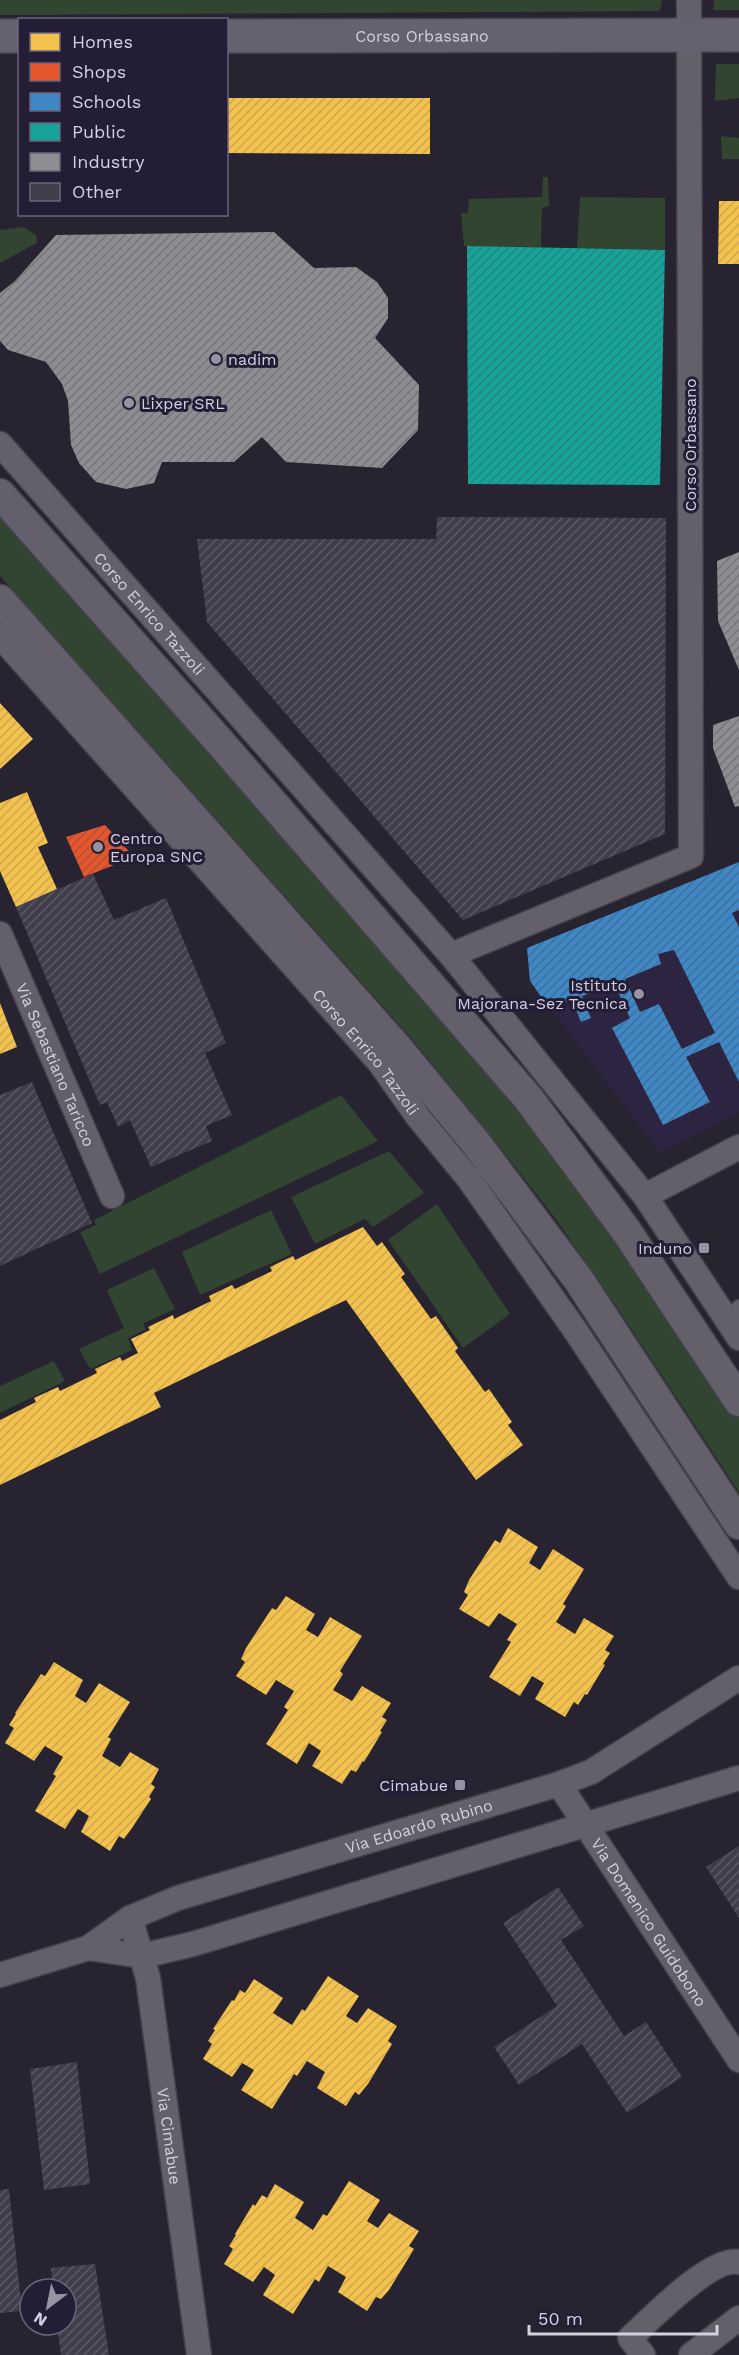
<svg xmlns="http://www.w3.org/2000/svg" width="739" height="2355" font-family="'Work Sans',sans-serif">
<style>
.built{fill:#2d2441}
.green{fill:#324531}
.homes{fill:url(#homes-hatch)}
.shops{fill:url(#shops-hatch)}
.schools{fill:url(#schools-hatch);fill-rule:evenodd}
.public{fill:url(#public-hatch)}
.industry{fill:url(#industry-hatch)}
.building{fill:url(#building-hatch)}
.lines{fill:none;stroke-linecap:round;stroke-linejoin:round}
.service-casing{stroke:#44404b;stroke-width:15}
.minor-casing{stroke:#44404b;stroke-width:27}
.tertiary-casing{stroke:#44404b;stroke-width:33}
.primary-casing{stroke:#44404b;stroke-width:36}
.service{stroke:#63606c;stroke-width:12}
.minor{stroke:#63606c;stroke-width:24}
.tertiary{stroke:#63606c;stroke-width:30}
.primary{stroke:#666171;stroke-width:33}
.poi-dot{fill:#9793a3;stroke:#241d36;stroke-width:2}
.labels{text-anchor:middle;stroke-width:6;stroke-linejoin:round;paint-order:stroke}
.street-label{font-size:16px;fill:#d4d0e1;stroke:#241d36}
.poi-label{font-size:16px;fill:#d4d0e1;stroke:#241d36;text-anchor:start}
</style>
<defs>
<pattern id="homes-hatch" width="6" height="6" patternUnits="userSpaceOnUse" patternTransform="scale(1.5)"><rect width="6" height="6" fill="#f2c14e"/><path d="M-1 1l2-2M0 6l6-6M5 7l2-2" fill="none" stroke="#cea74c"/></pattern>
<pattern id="shops-hatch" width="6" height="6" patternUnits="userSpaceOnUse" patternTransform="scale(1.5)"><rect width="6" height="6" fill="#e4572e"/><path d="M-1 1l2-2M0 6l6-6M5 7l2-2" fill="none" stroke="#b35035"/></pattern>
<pattern id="schools-hatch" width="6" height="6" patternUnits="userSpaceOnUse" patternTransform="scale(1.5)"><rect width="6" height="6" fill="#3f88c5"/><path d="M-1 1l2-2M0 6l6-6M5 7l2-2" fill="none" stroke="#3f6e98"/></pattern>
<pattern id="public-hatch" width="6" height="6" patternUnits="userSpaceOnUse" patternTransform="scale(1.5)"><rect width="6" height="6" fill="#17a398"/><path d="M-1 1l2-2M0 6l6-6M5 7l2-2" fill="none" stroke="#23857f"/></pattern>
<pattern id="industry-hatch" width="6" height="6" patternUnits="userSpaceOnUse" patternTransform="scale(1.5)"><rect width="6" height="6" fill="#8d8d92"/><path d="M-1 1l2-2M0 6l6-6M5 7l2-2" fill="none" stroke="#76757b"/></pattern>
<pattern id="building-hatch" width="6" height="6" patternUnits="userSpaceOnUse" patternTransform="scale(1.5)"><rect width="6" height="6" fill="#413d4a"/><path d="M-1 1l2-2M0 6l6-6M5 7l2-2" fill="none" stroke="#5c5864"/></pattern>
</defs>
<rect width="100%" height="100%" fill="#272330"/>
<path class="built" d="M739,862V1112L660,1153L530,981L527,948Z"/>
<path class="green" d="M0,0H662L660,11L0,15Z
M714,0H739V10H713Z
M716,64H739V98L715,101Z
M721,136L739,138V159H722Z
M543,177H548L549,206L542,208L541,247L464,246L461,213H468L469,199L542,197Z
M580,197L665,198V250L577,248Z
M23,227L36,235L37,243L0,263V230Z
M0,514L529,1116L650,1283L739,1416V1492L616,1306L555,1218L495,1141L412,1039L0,576Z
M341,1095L378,1141L100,1274L80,1232L96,1225L94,1220Z
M389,1151L424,1193L373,1227L365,1219L315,1244L291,1197Z
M437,1204L510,1314L463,1348L388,1240Z
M271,1210L292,1254L200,1295L182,1252Z
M154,1268L175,1309L144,1323L145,1330L128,1338L132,1350L90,1369L79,1349L124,1328L107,1290Z
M54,1361L65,1381L0,1413V1386Z"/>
<path class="homes" d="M226,98H430V154L226,153Z
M719,201H739V264H718Z
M0,703L33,739L0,769Z
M27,792L48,843L38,847L57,889L16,907L0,871V803Z
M0,1003L17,1047L0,1054Z
M363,1227L377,1246L382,1242L405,1274L401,1277L431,1319L436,1316L458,1348L455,1351L485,1392L489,1389L512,1422L508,1425L523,1445L476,1480L346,1300L154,1393L161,1407L0,1485V1420L36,1402L34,1398L58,1387L60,1391L97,1373L95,1369L120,1357L122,1361L138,1353L131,1339L150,1330L148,1327L173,1315L174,1319L211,1301L209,1296L232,1285L235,1289L272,1271L270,1267L293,1256L295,1260Z
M508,1528L538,1547L529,1563L540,1570L553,1549L584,1569L563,1604L566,1606L556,1622L575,1634L584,1618L614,1636L605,1650L610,1653L603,1664L605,1665L587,1695L585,1694L578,1705L574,1702L565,1717L535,1699L544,1683L532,1676L520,1696L489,1677L511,1642L507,1640L517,1624L499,1613L489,1627L459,1609L468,1595L464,1592L469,1580L495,1540L500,1543Z
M286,1596L315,1614L306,1630L318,1637L330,1617L362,1636L340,1671L343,1674L333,1690L352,1701L362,1686L391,1703L382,1717L387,1720L380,1731L382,1732L364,1762L363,1761L356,1772L351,1770L342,1784L312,1766L321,1751L309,1743L297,1764L266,1744L288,1710L284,1707L294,1691L276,1680L266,1695L236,1676L245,1662L241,1659L246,1648L272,1608L276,1610Z
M54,1662L83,1680L75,1696L86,1703L99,1683L130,1702L108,1737L111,1739L102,1756L120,1767L130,1752L159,1769L151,1784L155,1787L149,1797L151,1799L132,1828L124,1839L119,1836L110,1851L81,1832L89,1816L78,1809L65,1829L35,1811L56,1776L53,1774L63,1757L45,1746L34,1761L5,1743L14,1728L9,1725L16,1714L15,1713L41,1674L45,1676Z
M328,1976L359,1996L346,2016L357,2023L368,2008L397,2026L388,2041L392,2044L368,2084L359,2095L355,2092L346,2106L317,2088L325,2072L307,2061L297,2076L294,2074L272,2109L241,2090L254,2070L242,2063L232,2077L203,2059L212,2044L208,2041L215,2030L213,2029L232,2000L234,2001L240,1990L245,1993L254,1979L283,1998L273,2013L292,2025L302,2009L305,2011Z
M349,2181L380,2200L367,2221L378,2228L389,2213L419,2231L409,2246L414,2249L389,2290L381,2299L376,2297L367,2311L338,2292L346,2277L328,2266L319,2282L315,2279L293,2314L263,2295L275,2275L264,2267L253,2282L224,2264L233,2249L229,2246L236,2235L235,2234L253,2204L255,2206L262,2195L267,2198L275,2184L304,2202L295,2218L313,2230L323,2214L327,2216Z"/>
<path class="shops" d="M105,825L134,857L84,877L66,837Z"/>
<path class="schools" d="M739,862V910L732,913L739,927V1082L719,1042L686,1057L710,1102L663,1125L612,1028L630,1018L615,985L582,996L591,1018L581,1022L572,1000L549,1008L530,981L527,948ZM674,950L715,1033L682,1049L659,1004L640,1012L625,979L661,964L658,954Z"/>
<path class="public" d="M467,246L665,250L660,485L468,484Z"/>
<path class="industry" d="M274,232L314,268L356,267L377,282L388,298V318L375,338L419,385L418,430L382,468L286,462L262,437L234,462H162L154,483L126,489L96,482L79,463L71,445L68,401L62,384L46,362L8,350L0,341V293L15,281L56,235Z
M739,552V670L718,621L717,561Z
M739,716V806L735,807L713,748V725Z"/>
<path class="building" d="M437,517L666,518L665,834L463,920L207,622L197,539H436Z
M93,874L114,920L166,898L226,1043L205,1053L232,1115L206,1126L212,1141L151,1167L130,1120L118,1127L107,1102L100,1105L16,907Z
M32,1082L92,1223L0,1266V1095Z
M739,1846V1918L706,1867Z
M558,1887L584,1926L561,1940L624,2036L646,2022L682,2077L627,2113L582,2044L519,2085L494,2047L557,2006L503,1923Z
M77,2062L90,2184L44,2190L30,2069Z
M9,2189L22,2311L0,2313V2190Z
M95,2264L109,2355H61L57,2325H66V2289H53L51,2268Z"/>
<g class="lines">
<defs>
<path id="service" d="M727,1320L739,1306"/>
<g id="minor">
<path id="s1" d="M0,444L451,955L645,1196L739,1338"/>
<path id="s2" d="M0,636L380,1063L418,1117L469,1179L575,1330L739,1577"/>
<path id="s3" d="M0,934L112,1196"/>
<path d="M451,955L691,856L689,0"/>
<path d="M645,1196L739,1147"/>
<path id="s4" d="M559,1784L739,2060"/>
<path id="s5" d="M130,1918L148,1978L199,2355"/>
<path d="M88,1948L142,1956L193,1944L739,1778"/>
<path id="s6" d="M0,1975L88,1948L130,1918L178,1898L559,1784L591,1772L739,1678"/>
<path d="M643,2355L630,2338C652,2318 711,2256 739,2262"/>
<path d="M691,2355L739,2318"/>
</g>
<path id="tertiary" d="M0,494L218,740L528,1098L627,1232L739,1401
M0,600L399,1050L475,1142L578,1279L739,1524"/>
<g id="primary">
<path d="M0,36H20"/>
<path id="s7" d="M226,36L739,35"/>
</g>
</defs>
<use href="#service" class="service-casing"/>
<use href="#minor" class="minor-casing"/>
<use href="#tertiary" class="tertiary-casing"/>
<use href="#primary" class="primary-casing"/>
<use href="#service" class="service"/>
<use href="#minor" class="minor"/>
<use href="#tertiary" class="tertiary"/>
<use href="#primary" class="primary"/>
</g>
<g class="poi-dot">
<circle cx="216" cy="359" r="6"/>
<circle cx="129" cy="403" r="6"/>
<circle cx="98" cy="847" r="6"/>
<circle cx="639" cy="994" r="6"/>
<rect x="698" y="1242" width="12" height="12" rx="3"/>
<rect x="454" y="1779" width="12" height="12" rx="3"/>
</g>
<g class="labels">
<g class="street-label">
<text dy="6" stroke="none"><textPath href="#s7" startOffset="196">Corso Orbassano</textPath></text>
<text transform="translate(690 445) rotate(-90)" y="6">Corso Orbassano</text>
<text dy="6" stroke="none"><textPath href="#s1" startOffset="226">Corso Enrico Tazzoli</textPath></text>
<text dy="6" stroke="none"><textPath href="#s2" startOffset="554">Corso Enrico Tazzoli</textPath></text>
<text dy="6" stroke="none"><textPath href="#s3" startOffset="142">Via Sebastiano Taricco</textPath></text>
<text dy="6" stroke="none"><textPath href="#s6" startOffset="447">Via Edoardo Rubino</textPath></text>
<text dy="6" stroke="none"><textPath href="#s4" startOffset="165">Via Domenico Guidobono</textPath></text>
<text dy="6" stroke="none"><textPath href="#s5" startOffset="222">Via Cimabue</textPath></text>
</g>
<g class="poi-label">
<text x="228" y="365">nadim</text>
<text x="141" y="409">Lixper SRL</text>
<text x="110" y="844">Centro<tspan x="110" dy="18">Europa SNC</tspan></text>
<text x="627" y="991" text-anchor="end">Istituto<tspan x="627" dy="18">Majorana-Sez Tecnica</tspan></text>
<text x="692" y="1254" text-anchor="end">Induno</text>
<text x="448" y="1791" text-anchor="end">Cimabue</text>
</g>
</g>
<rect x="18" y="18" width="210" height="198" fill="#241d36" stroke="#6a657a" stroke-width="1.5"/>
<rect x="30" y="33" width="30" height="18" fill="#f2c14e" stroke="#6a657a" stroke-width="1.5"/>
<text x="72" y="48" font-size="18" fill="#d4d0e1">Homes</text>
<rect x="30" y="63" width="30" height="18" fill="#e4572e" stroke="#6a657a" stroke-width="1.5"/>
<text x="72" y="78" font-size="18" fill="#d4d0e1">Shops</text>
<rect x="30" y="93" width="30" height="18" fill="#3f88c5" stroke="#6a657a" stroke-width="1.5"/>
<text x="72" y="108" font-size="18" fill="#d4d0e1">Schools</text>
<rect x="30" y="123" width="30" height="18" fill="#17a398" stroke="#6a657a" stroke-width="1.5"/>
<text x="72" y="138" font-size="18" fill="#d4d0e1">Public</text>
<rect x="30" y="153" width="30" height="18" fill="#8d8d92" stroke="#6a657a" stroke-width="1.5"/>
<text x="72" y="168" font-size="18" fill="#d4d0e1">Industry</text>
<rect x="30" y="183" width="30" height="18" fill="#413d4a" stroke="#6a657a" stroke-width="1.5"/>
<text x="72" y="198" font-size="18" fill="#d4d0e1">Other</text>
<g transform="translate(48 2307) rotate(212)"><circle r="28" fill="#241d36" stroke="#6a657a" stroke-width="1.5"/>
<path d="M0-4.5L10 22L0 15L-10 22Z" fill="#9793a3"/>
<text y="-9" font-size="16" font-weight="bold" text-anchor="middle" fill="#d4d0e1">N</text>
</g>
<path d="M529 2325v9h188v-9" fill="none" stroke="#d4d0e1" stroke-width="3"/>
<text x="538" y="2325" font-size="18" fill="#d4d0e1" stroke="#241d36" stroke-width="4.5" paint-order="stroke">50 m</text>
</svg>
